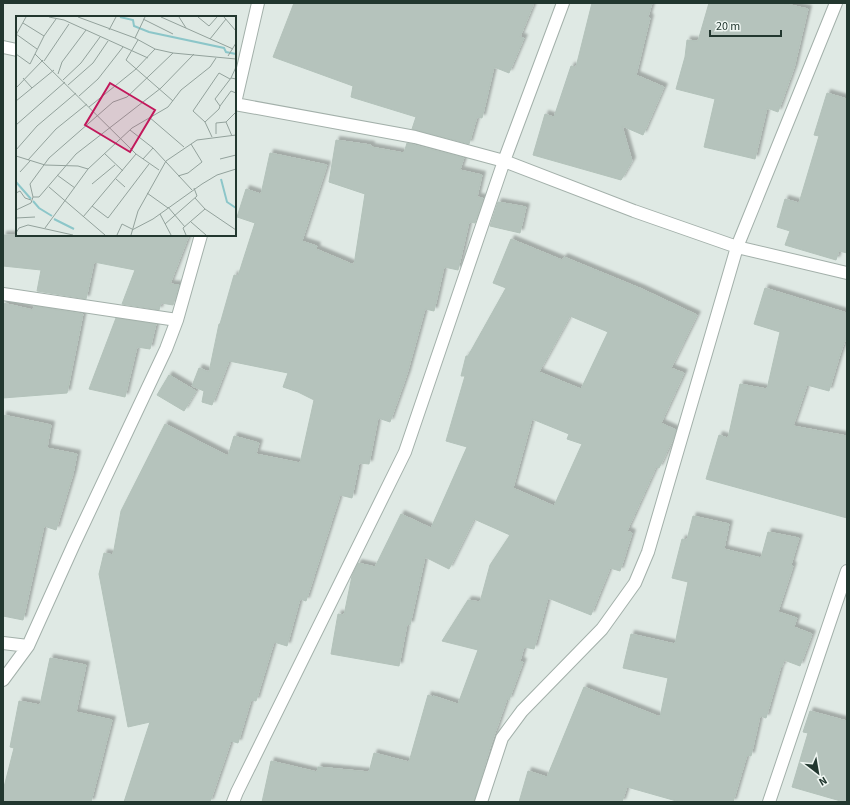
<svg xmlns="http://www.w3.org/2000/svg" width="850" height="805" font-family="'Source Sans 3',sans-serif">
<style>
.building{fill:#b5c3bc;stroke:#b3c2ba;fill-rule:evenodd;filter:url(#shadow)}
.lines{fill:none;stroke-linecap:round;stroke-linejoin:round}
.street-casing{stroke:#a3b0aa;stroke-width:14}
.street{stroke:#fff;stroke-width:12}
.inset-river{fill:none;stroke:#8cc6c9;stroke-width:2}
.inset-road{fill:none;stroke:#93a29c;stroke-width:1}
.view{fill:#c2185b;fill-opacity:0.15;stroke:#c2185b;stroke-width:2}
.inset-edge{fill:none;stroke:#22372f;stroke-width:2}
</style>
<defs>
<filter id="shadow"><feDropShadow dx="3.5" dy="-3.5" stdDeviation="1" flood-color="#0004"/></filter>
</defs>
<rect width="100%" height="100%" fill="#dfe9e4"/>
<path class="building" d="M294,3H534L520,37L524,38L509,73L494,67L482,118L477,117L469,144L412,129L416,117L351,97L353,86L273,57Z
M592,3H652L648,17L650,18L636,75L664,87L643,135L622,126L632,161L621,180L533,155L545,114L554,117L571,66L576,67Z
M709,3H782L808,9L794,68L778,112L767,108L755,159L704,147L715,99L676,89L685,57L687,40L698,41Z
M827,93L847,99V253L839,251L836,260L785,245L790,231L777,227L785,199L799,203L819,136L814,135Z
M336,140L371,145V147L404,153L407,143L464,158L460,170L482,175L477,197L483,198L475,223L469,222L458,270L444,267L434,311L425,309L407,374L390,422L378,418L369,464L359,463L352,498L340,495L306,601L300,599L287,646L274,642L256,701L251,700L238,743L231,741L210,802H124L150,722L128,727L99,574L104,553L113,555L121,511L165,424L228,456L234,436L259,443L256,454L300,463L314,400L298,392L283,387L288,373L229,361L212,405L202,402L204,391L192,386L199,368L209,372L219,324H220L234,275L238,276L255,223L237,217L246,189L261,194L270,153L327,165L302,241L317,246L316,249L354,265L365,194L329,182Z
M498,202L526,207L520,233L490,226Z
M3,235H189L170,284L179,285L173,305L161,303L159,310L122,304L135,270L94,262L86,299L37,291L41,270L3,266Z
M511,239L562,260L564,257L642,289L697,315L671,368L684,373L661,423L676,430L674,437L659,468L656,467L627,531L632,533L620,571L610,568L591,615L548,598L534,649L524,647L520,661L523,662L509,700L507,699L491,744L474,802H262L271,761L317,772L318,767L369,772L374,753L409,762L428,695L433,697V696L458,704L478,650L442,641L468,600L480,602L490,565L510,535L474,519L449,569L425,557L410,625L407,624L399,666L331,654L338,614L344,615L352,576L358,563L375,567L401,514L431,528L467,447L446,441L465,376H461L466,356H468L506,288L493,283ZM570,316L608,332L581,389L539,372ZM532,419L569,434L567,439L582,444L554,506L513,488Z
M765,288L847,313V336L841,351L829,391L807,385L793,426L847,436V518L706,479L719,435L728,438L740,384L767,389L780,332L754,324Z
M3,303L33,310L34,306L83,314L67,393L3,398Z
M116,318L156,324L150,349L137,347L125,397L89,389Z
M169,375L196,391L184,411L157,395Z
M3,415L51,425L47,448L77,454L73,474L56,530L44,526L23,620L3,616Z
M693,516L729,524L724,549L761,558L768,532L799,538L791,565L793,566L778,612L797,618L794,627L812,634L800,666L784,660L782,667L781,666L766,718L760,716L751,756L747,755L733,802H680L627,787L622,802H519L528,771L547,777L584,687L660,717L668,678L623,668L631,634L675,644L688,582L672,578L682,539L687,540Z
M50,658L86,665L76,712L112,720L91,802H3V791L14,748L10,747L19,701L40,705Z
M810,711L847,721V802H844L792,787L808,733L803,732Z"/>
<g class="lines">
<defs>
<path id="street" d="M3,47L17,50
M235,103L258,3
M235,104L415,137L504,161L634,211L737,247L847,273
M3,294L177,320
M3,643L28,646
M3,680L28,646L74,544L166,349L177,320L201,235
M233,802L237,792L405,452L504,161L563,3
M481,802L502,738L522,711L602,629L635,583L648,552L737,247L836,3
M769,802L847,571"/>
</defs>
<use href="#street" class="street-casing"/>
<use href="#street" class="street"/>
</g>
<g transform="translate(16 16)">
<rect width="220" height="220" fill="#dfe9e4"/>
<path class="inset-river" d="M104,1L117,4L118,10L133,16L208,32L210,36L220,38M205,163L211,186L220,192M0,166L15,183M17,185L23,192L36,200M38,203L58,213"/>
<path class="inset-road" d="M33,1L48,4L132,42M62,1L119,22L139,33L157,37L220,43M145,1L217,33M163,1L170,12M182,1L193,10L201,1M208,1L220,15M127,3L157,18M7,7L28,20M93,14L100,1M0,18L21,33M0,19L10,1M119,22L129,1M194,23L210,3M122,24L110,44L157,85M157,37L111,81L97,86L33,142L14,168L17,181H23L60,138L145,72L178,38M0,38L14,48L28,20L40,3M19,38L120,138L143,154M212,40L220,27M28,45L53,8M220,51L215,62L220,63M42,58L46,46L70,14M7,62L16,72M47,64L65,47L84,21M52,69L77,47L92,25M0,72L27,44M63,80L82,63L107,31M0,85L38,54M204,90L215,75L220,77M73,91L120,53L139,33M133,101L168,131M189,106L203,93L204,90L199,83L215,62M0,109L49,66M114,114L137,132L176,174M200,118V107L210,106M216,120L210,106L220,96M196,121L189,106L177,95L203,57L214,63M0,134L21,110L60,77M88,137L107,155M0,140L29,149L62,150L72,153M127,143L137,132M204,143L220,139M12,144L40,113L71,88M4,156L14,145M41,159L59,172M162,160L172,157L186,146L175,128M100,163L109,171M76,168L99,149M33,171L89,219M0,177L4,175L9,182L15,184M131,177L152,192M179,182L189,193L220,214M76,190L92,202L133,148M152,191L169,211M0,194L15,187L17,181M144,198L155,219M67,201L120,138M0,202L19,201M175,206L190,219M149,208L181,180L178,172M29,212L72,153L116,112L152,91L165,74L194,51L200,42M116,214L137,203L186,168L201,159L220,153M0,217L3,212L12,209L57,219M101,219L106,208L116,213M115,219L122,195L150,145L181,124L220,119M170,219L167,212L189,193"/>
<path class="view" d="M94,67L139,94L114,136L69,109Z"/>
<rect width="220" height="220" class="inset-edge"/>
</g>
<rect width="850" height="805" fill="none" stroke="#22372f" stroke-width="8"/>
<g transform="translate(818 773) rotate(149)" stroke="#eff6f2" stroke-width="3" paint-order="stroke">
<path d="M0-3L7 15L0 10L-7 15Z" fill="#22372f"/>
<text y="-6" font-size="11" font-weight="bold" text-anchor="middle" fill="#22372f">N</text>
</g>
<path d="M710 30v6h71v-6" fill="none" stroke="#22372f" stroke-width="2"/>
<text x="716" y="30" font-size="12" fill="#22372f" stroke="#eff6f2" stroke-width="3" paint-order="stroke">20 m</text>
</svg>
